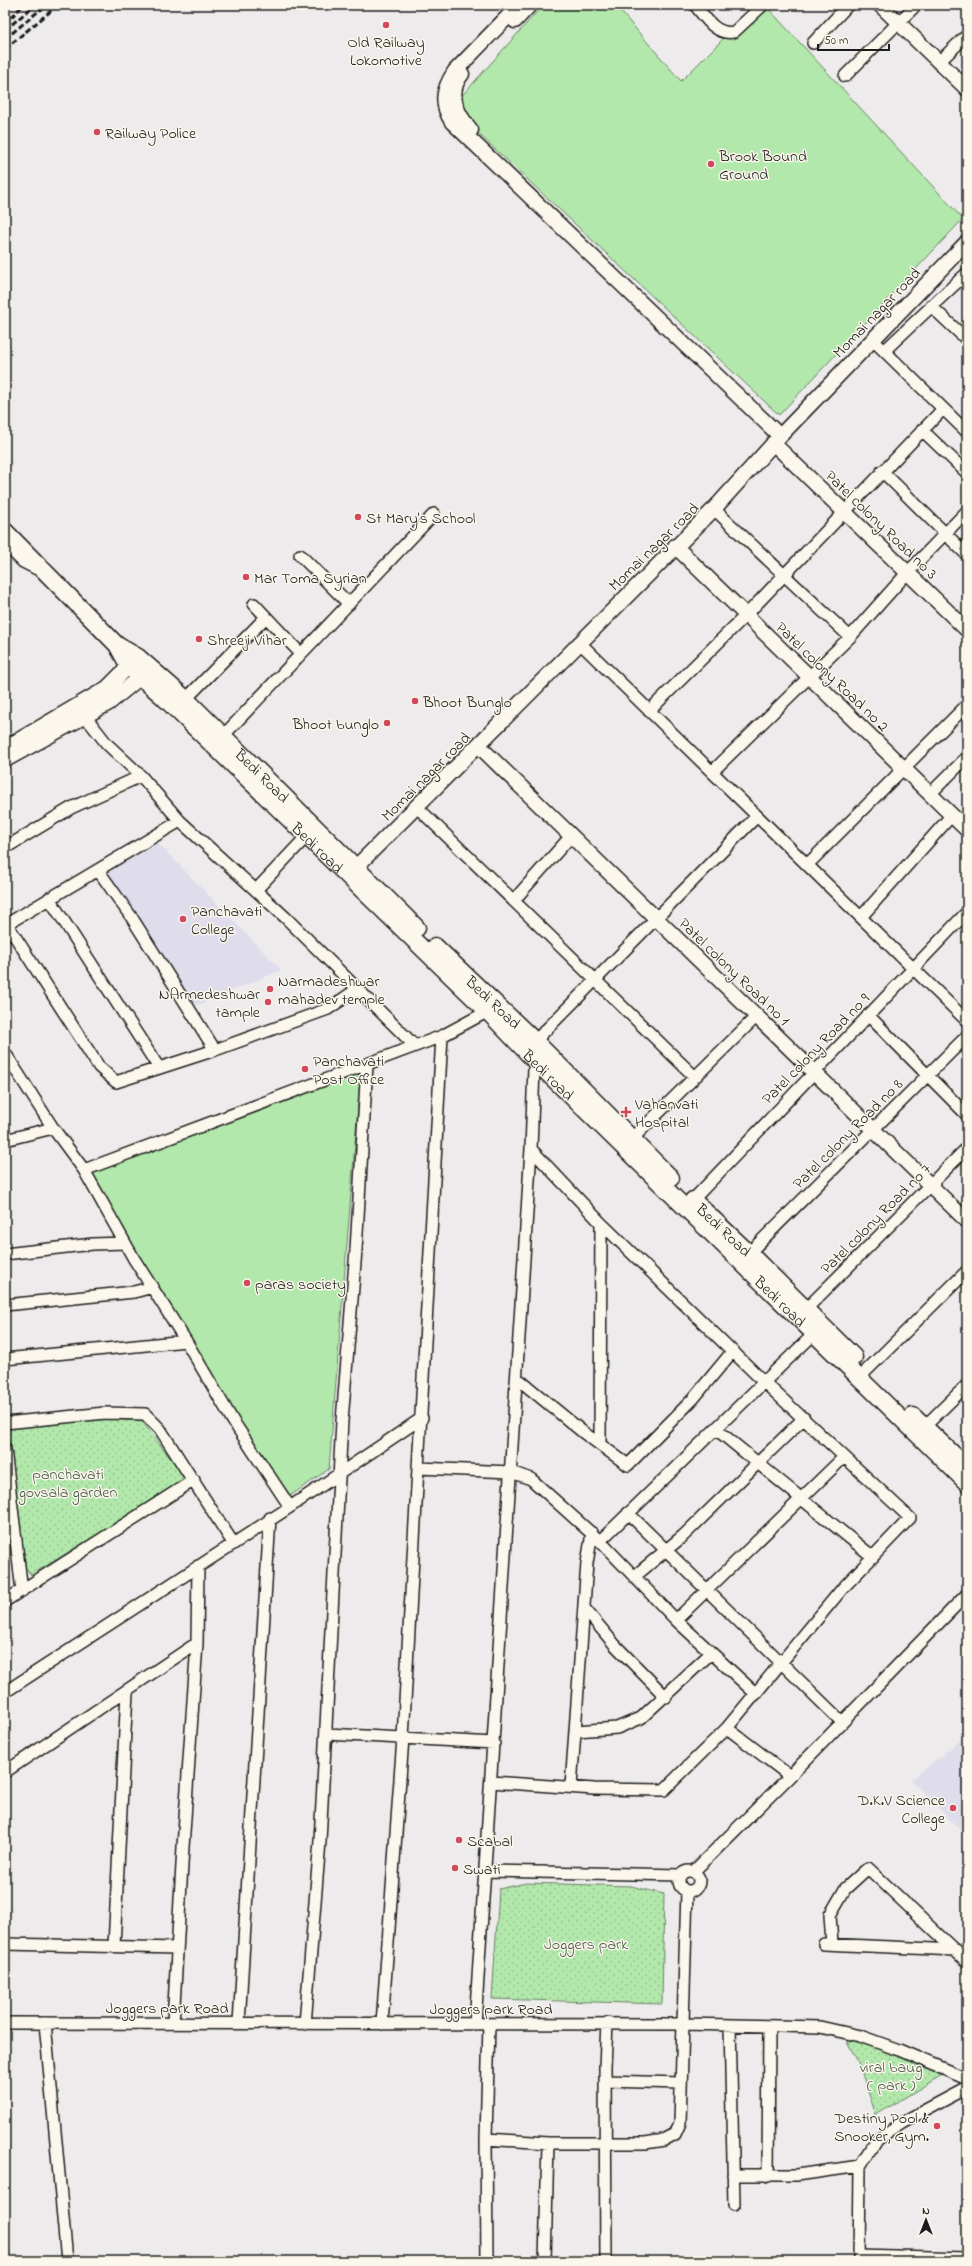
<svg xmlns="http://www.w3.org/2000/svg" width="972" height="2266" font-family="'Indie Flower',sans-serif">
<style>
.built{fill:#dfdcec}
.green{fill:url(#green-dots);stroke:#678264}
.pitch{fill:#b2e8ab;stroke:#678264}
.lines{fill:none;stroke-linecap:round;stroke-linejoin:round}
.minor-casing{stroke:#1c1c1c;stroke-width:14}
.tertiary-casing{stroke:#1c1c1c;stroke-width:17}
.secondary-casing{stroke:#1c1c1c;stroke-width:19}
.minor{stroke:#fbf7ec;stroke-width:11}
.tertiary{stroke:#fbf7ec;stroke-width:14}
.secondary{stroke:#fbf7ec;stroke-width:16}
.rail{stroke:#1c1c1c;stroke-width:3;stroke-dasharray:6 3;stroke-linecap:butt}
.poi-dot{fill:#d1495b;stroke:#fbf7ec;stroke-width:1.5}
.labels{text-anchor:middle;stroke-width:3;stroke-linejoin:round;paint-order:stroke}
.poi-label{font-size:16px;fill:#1c1c1c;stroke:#fbf7ec;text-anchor:start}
.street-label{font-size:16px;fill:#1c1c1c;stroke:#fbf7ec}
.park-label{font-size:16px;fill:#495947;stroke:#fbf7ec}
</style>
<defs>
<pattern id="green-dots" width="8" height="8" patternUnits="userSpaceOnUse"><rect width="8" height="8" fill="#b2e8ab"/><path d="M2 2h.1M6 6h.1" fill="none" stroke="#98c693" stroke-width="1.8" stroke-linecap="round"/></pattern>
</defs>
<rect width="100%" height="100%" fill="#eeebec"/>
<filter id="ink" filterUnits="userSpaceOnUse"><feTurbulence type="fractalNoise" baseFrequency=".025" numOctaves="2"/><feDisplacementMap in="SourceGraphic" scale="8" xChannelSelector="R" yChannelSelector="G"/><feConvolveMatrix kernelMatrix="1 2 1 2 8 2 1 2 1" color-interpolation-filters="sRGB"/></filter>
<g filter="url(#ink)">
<path class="built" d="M156,841L281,970L193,1007L100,869Z
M967,1735V1837L911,1780Z"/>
<path class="green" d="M108,1419L142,1421L187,1480L31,1575C0,1537 8,1476 7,1428Z
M526,1883L631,1886L664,1894L662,2004L492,1999L499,1889Z
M841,2030L911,2055L942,2075L876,2115L858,2062Z"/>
<path class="pitch" d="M543,5H615L681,81L757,5H765L963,219L779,415L451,108Z
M361,1068L329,1469L290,1496L283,1492L151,1286L89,1171Z"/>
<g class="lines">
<defs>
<path id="minor" d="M695,5C705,17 716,36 734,32L763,5
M813,43L848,5
M939,62L967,35
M845,76L916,5
M931,306L967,340
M873,340L967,432
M884,351L967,273
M922,430L967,473
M882,471L967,555
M714,509L850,637
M5,544L23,562L37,569
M300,555L349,604
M254,604L301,654
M579,642L967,1021
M186,699L266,617
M649,711L746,615L943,409
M85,716L107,744L141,776L180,821L285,917L415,1046
M223,736L434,514
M712,772L850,637L908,572L967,511
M930,794L967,757
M417,807L695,1077
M5,848L71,808L141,776
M807,865L967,705
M98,870L132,918L215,1050
M256,890L306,837
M49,898L159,1068
M514,900L572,835
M861,917L952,815
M5,921L99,1067L116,1082L215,1050L328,1009L356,990
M7,924L180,821
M868,1015L967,1115
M5,1053L53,1128L84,1170L134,1259L186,1341L233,1421L290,1507
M632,1139L757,1016
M5,1140L53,1128
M531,1149L601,1223L764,1382L600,1541
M84,1170L442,1036L492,1009
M689,1204L967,912
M749,1253L967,1036
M5,1254L93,1244L125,1243
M5,1305L134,1292L153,1287
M806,1309L967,1148
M5,1359L186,1341
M867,1370L967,1271
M517,1378L584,1433L628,1465L693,1399L732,1352
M5,1423L105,1413L145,1414L160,1429L233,1543
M924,1427L967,1385
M716,1429L873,1557
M600,1443L601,1223
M5,1449L22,1591
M419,1468L511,1472L531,1479L600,1541L676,1620L756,1694
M628,1513L842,1722
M635,1576L683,1536L804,1418
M5,1601L194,1480
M584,1608L615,1645L666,1697
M676,1620L844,1457
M5,1692L290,1507L422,1418
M727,1728L790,1776
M576,1731L617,1728L641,1718L711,1653
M327,1734L494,1743
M5,1772L197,1643
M491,1782L594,1789L664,1790L727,1728L842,1589L910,1518L764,1382L814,1334
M571,1787L587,1563L592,1533
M679 1881a10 10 0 1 1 20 0a10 10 0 1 1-20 0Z
M486,1871L681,1875
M693,1872L790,1776L967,1594
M5,1944L177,1948
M824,1944L956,1950
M832,1944L830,1915L845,1889L868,1868L967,1962
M114,1946L127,1692
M5,2023L684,2024L820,2027L860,2036L899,2050L967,2079
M45,2023L67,2261
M173,2023L183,1847L197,1643L198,1566
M239,2023L270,1518
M305,2024L320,1841L342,1421L356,1250L367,1065
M382,2024L403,1738L442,1036
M475,2024L531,1149L535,1041L757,816
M730,2026L734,2204
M605,2081L681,2083
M486,2139L548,2143H645L664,2140L675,2134L680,2123L687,1891
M733,2175H797L860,2166
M768,2176L769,2027
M859,2255L967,2258
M487,2261L486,2139L489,2024
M545,2261L548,2143
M606,2261L605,2067L607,2023
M859,2261L860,2166L876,2140L903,2122L967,2088"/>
<path id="tertiary" d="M519,5L455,71C443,89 440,103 452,122L780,436
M880,5L967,89
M515,21L530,5
M462,74C446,93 457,114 471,130
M773,443L967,630
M675,546L967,830
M479,746L967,1221
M5,748L107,688L136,659
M5,760L109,703L149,670
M356,867L714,509L780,436L967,242"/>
<g id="secondary">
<path id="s1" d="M5,531L117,645L129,667L161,695L488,1012L535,1061L967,1483"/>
<path id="s2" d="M117,645L138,657L186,699L417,928"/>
<path id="s3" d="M435,946L535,1041L671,1178"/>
<path id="s4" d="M693,1200L749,1253L854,1357"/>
<path d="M913,1416L967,1467"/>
</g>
</defs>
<use href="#minor" class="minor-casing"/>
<use href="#tertiary" class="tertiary-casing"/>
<use href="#secondary" class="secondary-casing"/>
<use href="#minor" class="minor"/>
<use href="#tertiary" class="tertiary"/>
<use href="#secondary" class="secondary"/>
<path class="rail" d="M5,24L23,5
M5,30L35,5
M5,39L46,5
M5,49L58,5"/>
</g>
</g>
<g class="poi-dot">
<circle cx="386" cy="25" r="4"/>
<circle cx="97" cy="132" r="4"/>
<circle cx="711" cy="164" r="4"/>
<circle cx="358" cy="517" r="4"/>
<circle cx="246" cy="577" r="4"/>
<circle cx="199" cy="639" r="4"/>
<circle cx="415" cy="701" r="4"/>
<circle cx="387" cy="723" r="4"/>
<circle cx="183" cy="919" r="4"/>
<circle cx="270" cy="989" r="4"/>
<circle cx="268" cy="1002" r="4"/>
<circle cx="305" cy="1069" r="4"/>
<path d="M624 1106h4v4h4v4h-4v4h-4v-4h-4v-4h4z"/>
<circle cx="247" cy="1283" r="4"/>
<circle cx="953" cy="1808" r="4"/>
<circle cx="459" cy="1840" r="4"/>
<circle cx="455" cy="1868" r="4"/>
<circle cx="937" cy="2126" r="4"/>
</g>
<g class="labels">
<g class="poi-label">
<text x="386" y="47" text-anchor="middle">Old Railway<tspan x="386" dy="18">Lokomotive</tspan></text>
<text x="105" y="138">Railway Police</text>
<text x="719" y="161">Brook Bound<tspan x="719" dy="18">Ground</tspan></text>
<text x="366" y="523">St Mary's School</text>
<text x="254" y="583">Mar Toma Syrian</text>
<text x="207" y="645">Shreeji Vihar</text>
<text x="423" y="707">Bhoot Bunglo</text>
<text x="379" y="729" text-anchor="end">Bhoot bunglo</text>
<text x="191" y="916">Panchavati<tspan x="191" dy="18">College</tspan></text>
<text x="278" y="986">Narmadeshwar<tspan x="278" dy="18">mahadev temple</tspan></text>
<text x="260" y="999" text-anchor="end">NArmedeshwar<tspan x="260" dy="18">tample</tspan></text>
<text x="313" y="1066">Panchavati<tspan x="313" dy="18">Post Office</tspan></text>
<text x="635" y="1109">Vahanvati<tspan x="635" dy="18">Hospital</tspan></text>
<text x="255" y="1289">paras society</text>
<text x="945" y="1805" text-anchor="end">D.K.V Science<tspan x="945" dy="18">College</tspan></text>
<text x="467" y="1846">Scabal</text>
<text x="463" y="1874">Swati</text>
<text x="929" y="2123" text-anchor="end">Destiny Pool &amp;<tspan x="929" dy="18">Snooker, Gym.</tspan></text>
</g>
<g class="street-label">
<text transform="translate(876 312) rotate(-46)" y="6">Momai nagar road</text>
<text transform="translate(882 524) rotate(44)" y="6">Patel colony Road no 3</text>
<text transform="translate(653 546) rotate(-44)" y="6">Momai nagar road</text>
<text transform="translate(833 676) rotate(44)" y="6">Patel colony Road no 2</text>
<text dy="6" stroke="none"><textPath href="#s2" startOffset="196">Bedi Road</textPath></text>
<text transform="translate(425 776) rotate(-45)" y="6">Momai nagar road</text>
<text dy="6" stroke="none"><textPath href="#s1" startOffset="446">Bedi road</textPath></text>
<text transform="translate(735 971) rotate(44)" y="6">Patel colony Road no 1</text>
<text dy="6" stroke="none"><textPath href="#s3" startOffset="81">Bedi Road</textPath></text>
<text transform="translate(815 1048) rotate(-46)" y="6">Patel colony Road no 9</text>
<text dy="6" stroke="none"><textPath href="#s1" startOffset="770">Bedi road</textPath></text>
<text transform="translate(847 1133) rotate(-45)" y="6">Patel colony Road no 8</text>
<text transform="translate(875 1218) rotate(-45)" y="6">Patel colony Road no 7</text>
<text dy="6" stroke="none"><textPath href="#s4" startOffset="43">Bedi Road</textPath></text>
<text dy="6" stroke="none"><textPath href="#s1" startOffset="1094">Bedi road</textPath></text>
<text x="167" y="2013">Joggers park Road</text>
<text x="491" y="2014">Joggers park Road</text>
</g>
<g class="park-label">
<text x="68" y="1479">panchavati<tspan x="68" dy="18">govsala garden</tspan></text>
<text x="586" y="1949">Joggers park</text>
<text x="891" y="2072">viral baug<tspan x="891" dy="18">( park )</tspan></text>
</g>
</g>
<rect width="972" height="2266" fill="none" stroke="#fbf7ec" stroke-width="20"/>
<rect x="10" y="10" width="952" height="2246" fill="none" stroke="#1c1c1c" stroke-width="1.5" filter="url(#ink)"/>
<g transform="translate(926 2220)" stroke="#fbf7ec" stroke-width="3" paint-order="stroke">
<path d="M0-3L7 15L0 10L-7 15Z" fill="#1c1c1c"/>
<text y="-6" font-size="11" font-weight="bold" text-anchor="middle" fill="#1c1c1c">N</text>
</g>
<path d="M818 44v6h71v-6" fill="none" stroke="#1c1c1c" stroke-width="2"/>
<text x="824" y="44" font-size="12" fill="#1c1c1c" stroke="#fbf7ec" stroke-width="3" paint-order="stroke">50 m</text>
</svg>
